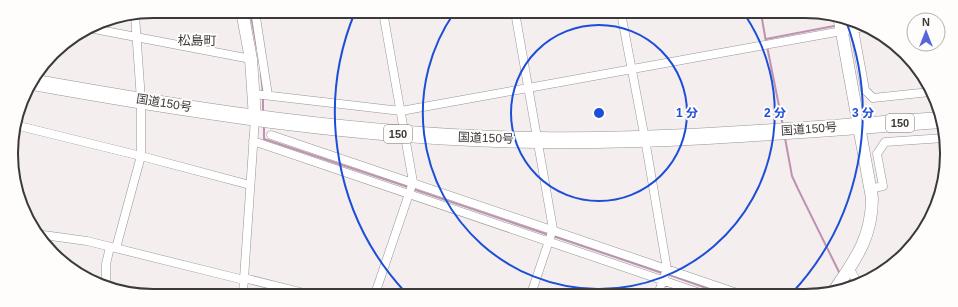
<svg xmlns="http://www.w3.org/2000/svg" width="958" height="307" font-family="Helvetica,'Noto Sans JP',sans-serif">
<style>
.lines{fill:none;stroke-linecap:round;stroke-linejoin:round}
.stream{stroke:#bf92b1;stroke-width:2}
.street-casing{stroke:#999494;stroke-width:9}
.secondary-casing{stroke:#999494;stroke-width:13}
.highway-casing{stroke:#999494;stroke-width:17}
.street{stroke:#fff;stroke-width:8}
.secondary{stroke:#fff;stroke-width:12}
.highway{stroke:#fff;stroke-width:16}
.ring{fill:none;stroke:#1d4ed8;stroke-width:2}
.labels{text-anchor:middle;stroke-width:4;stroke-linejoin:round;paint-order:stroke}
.shield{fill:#fffcfc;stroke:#767474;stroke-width:1}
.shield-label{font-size:11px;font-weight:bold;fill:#3b3939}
.street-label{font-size:12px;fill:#3b3939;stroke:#fffcfc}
.neighbourhood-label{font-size:13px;fill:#3b3939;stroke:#fffcfc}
.rim{fill:none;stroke:#3b3939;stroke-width:2}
.centre{fill:#1d4ed8;stroke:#fffcfc;stroke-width:2}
.ring-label{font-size:12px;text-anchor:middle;font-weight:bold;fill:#1d4ed8;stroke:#fffcfc;stroke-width:4;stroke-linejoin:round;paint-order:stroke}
</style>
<rect width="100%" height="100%" fill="#f4eeee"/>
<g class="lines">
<path class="stream" d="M250,11L257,48
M761,13L766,42
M847,24L854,23
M766,39L834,26
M767,46L783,126
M261,74L263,93
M263,98V113
M264,126V139L408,187
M785,138L792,176L798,189L840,274
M413,189L549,235
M553,236L662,273
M667,274L726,295"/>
<defs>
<path id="street" d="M255,11L268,95
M515,12L553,229L531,294
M621,13L645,139L667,269L658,294
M89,28L251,59
M854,29L865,90L873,98L930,92
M254,94L401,111L864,27
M15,125L141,156L250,185
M271,135L743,295
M253,141L703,294
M870,189L883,186L877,154L885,142L944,138
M36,234L87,241L244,280
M116,248L141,156V100L135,15
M850,269L858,284
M244,278L308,294
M106,285V264L110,247
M243,293L255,118
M375,294L413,182L383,12"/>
<path id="secondary" d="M242,11L251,59L255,118
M834,291C855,260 872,238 872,198L839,16"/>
<path id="highway" d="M32,82C199,112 368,138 538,140C673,142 808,129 942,120"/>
</defs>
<use href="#street" class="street-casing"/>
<use href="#secondary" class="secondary-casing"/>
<use href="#highway" class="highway-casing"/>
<use href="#street" class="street"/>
<use href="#secondary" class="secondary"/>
<use href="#highway" class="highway"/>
</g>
<g class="ring">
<circle cx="599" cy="113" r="88"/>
<path d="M745 15A176 176 0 1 1 454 13"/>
<path d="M406 293A264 264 0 0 1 355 12M846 21A264 264 0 0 1 792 293"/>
</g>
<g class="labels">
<g class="shield">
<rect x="886" y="114" width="28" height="18" rx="3"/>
<rect x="384" y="125" width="28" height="18" rx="3"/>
</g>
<g class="shield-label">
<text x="900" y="127">150</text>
<text x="398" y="138">150</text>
</g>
<g class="street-label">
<text transform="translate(164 103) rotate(9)" y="4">国道150号</text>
<text transform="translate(809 129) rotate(-4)" y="4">国道150号</text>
<text transform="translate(486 138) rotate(2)" y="4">国道150号</text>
</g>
<g class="neighbourhood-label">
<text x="197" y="45">松島町</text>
</g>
</g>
<path d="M0 0H958V307H0ZM153 18H805A135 135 0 0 1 940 153V154A135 135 0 0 1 805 289H153A135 135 0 0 1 18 154V153A135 135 0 0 1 153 18Z" fill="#fffcfc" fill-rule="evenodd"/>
<path class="rim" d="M153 18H805A135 135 0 0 1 940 153V154A135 135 0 0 1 805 289H153A135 135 0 0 1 18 154V153A135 135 0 0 1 153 18Z"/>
<circle cx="599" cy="113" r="6" class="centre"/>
<g class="ring-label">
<text x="687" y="117">1 分</text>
<text x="775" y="117">2 分</text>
<text x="863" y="117">3 分</text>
</g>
<g transform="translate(926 32)"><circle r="19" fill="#fffcfc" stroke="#b1aeae"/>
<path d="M0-3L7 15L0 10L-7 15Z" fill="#5566dc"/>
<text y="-6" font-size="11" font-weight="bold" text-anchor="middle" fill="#3b3939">N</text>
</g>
</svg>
